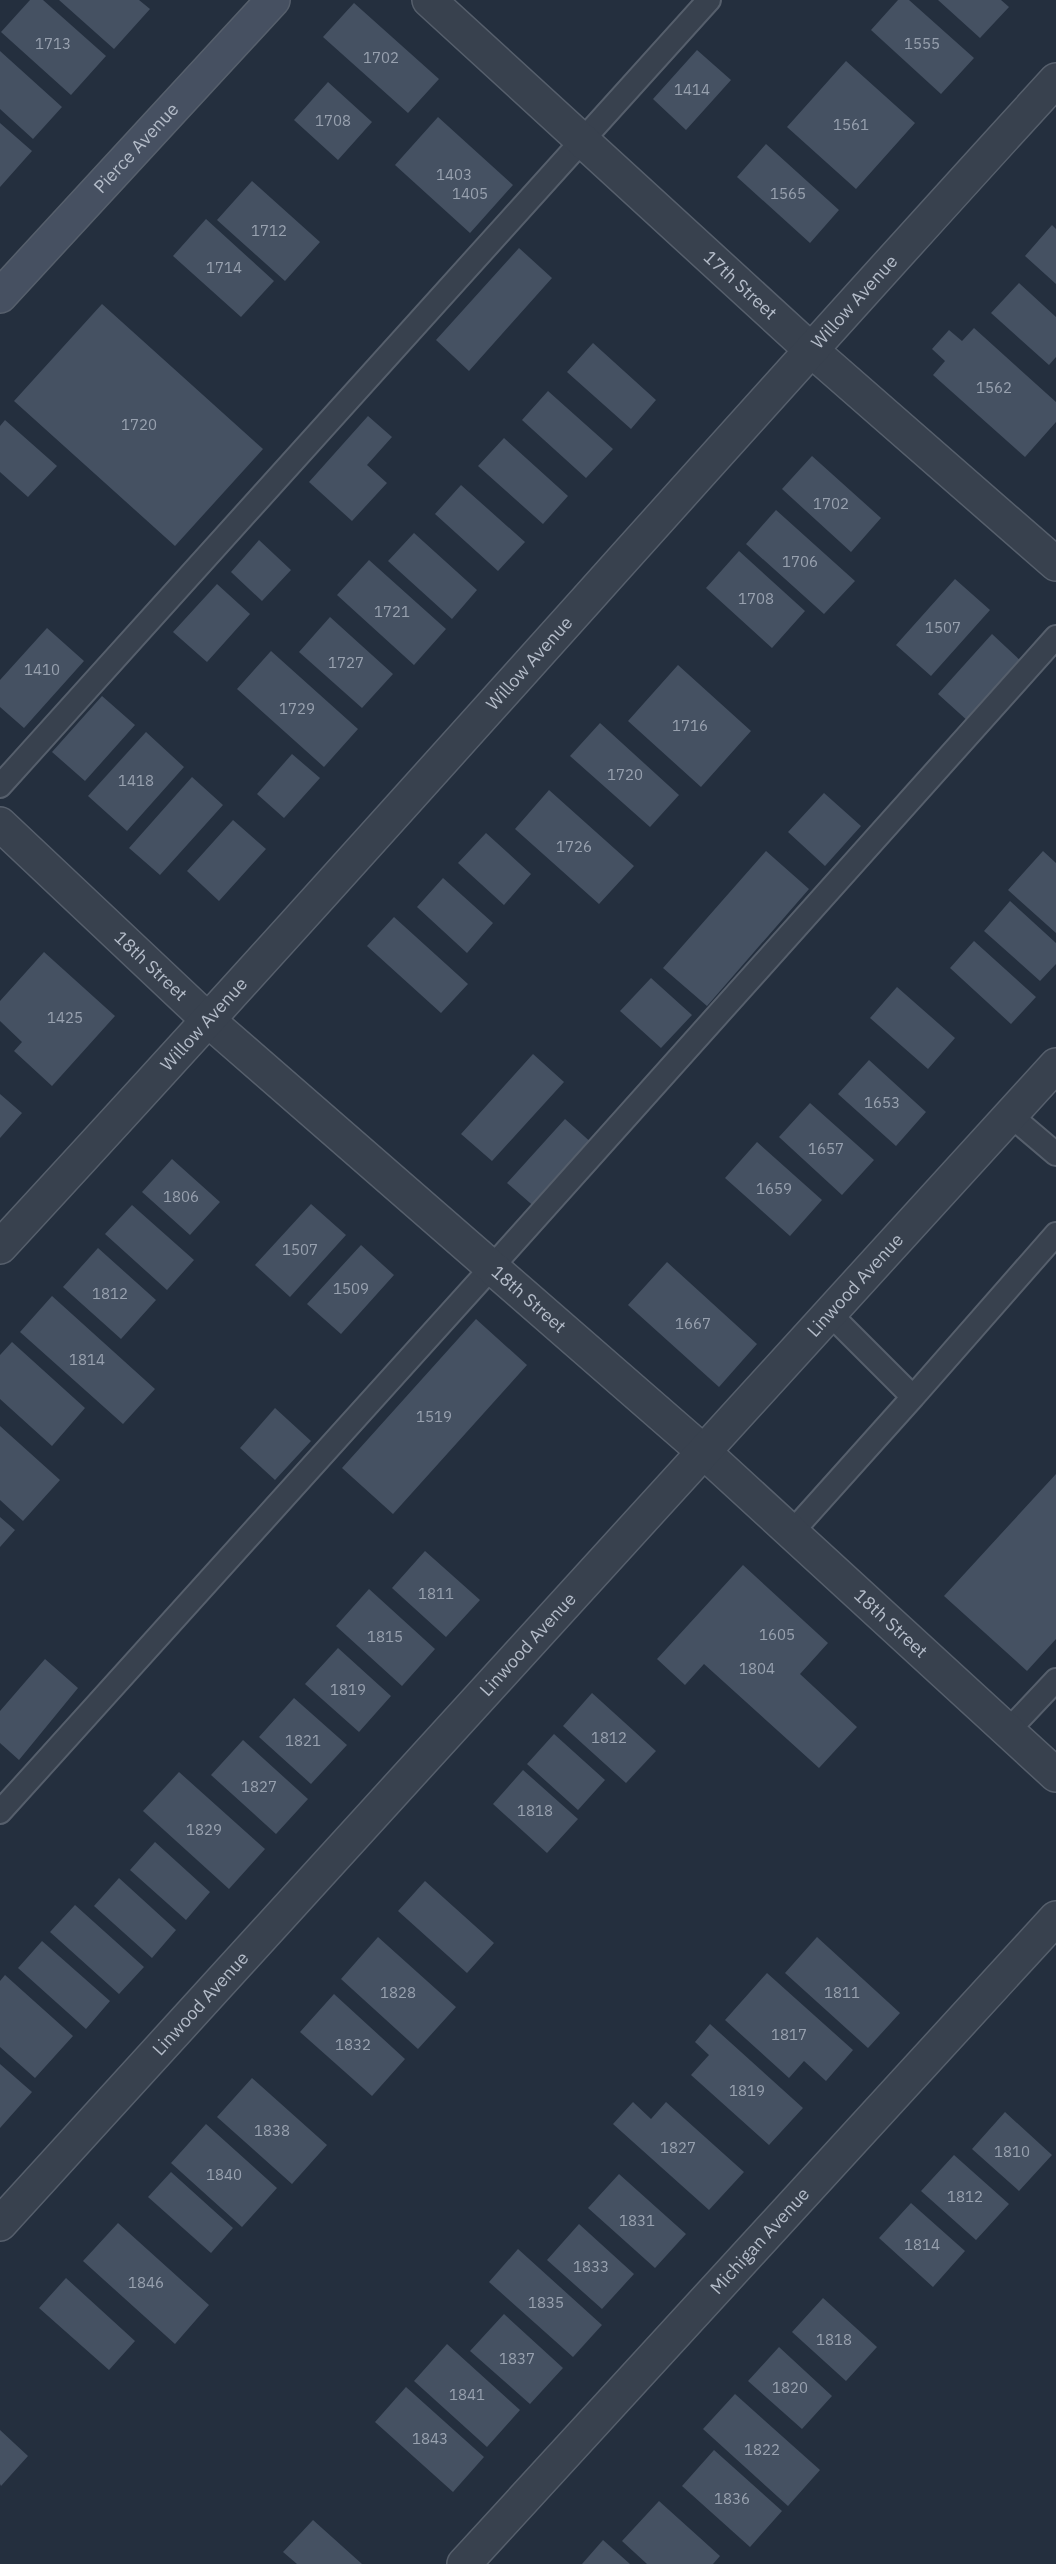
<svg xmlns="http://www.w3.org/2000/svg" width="1056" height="2564" font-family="'IBM Plex Sans',sans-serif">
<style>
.building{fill:#455162}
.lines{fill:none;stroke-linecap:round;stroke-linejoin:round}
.lane-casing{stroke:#565f6c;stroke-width:26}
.street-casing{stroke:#565f6c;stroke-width:36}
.secondary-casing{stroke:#565f6c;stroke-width:36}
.lane{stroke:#38414e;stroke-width:22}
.street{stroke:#38414e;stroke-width:33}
.secondary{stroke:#465061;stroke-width:33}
.labels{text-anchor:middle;stroke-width:5;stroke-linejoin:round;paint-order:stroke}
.number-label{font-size:15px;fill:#98a1af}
.street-label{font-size:18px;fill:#b4bcc9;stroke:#1d2633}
</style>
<rect width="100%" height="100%" fill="#242f3e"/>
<path class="building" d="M30,0H43L106,56L71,95L1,32Z
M59,0H139L150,9L114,49Z
M898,0H909L974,58L941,94L871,30Z
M938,0H1001L1009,7L980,38Z
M354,3L439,79L408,113L323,37Z
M697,50L731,80L686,130L653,99Z
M0,51L62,107L33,139L0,109Z
M846,61L915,123L856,189L787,127Z
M328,82L372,122L338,160L294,120Z
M438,117L513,185L470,233L395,165Z
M0,123L32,151L0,187Z
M766,144L839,210L810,243L737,177Z
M252,181L320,242L285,281L217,220Z
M206,219L274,281L241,317L173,256Z
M1052,225L1056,229V284L1025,256Z
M519,248L552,278L469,371L436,340Z
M1019,283L1056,317V357L1049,365L991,313Z
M102,304L263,449L175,546L14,401Z
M974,328L1056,402V422L1025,457L933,375L945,361L932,349L949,330L962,341Z
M593,343L656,400L631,429L567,372Z
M548,391L613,449L586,478L522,420Z
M368,416L392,437L367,465L387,483L352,521L309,482Z
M5,420L57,466L28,497L0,472V426Z
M504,438L568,496L543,524L478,466Z
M812,456L881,518L851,552L782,489Z
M461,485L525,542L498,571L435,514Z
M776,510L855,581L824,614L746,544Z
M414,533L477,590L452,619L388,561Z
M259,540L291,570L262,601L231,572Z
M739,551L805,611L772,648L706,588Z
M369,560L446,629L414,665L337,595Z
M955,579L990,610L931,676L896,645Z
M217,584L250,614L207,662L173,632Z
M330,617L393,674L362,708L299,652Z
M47,628L84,661L24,728L0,707V680Z
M992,634L1023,663L969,722L938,694Z
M271,651L358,729L324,767L237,689Z
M678,665L751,731L701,787L628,721Z
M102,696L135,725L85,781L52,752Z
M600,723L679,795L650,827L570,756Z
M146,732L184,767L127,831L88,796Z
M292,754L320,778L284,818L257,794Z
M192,777L223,805L160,875L129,848Z
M549,790L634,866L599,904L515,829Z
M824,793L861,826L825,866L788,832Z
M233,820L266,849L219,901L187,871Z
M486,833L531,874L504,905L458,863Z
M766,851L809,889L707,1006L663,968Z
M1043,851L1056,863V933L1008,890Z
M443,878L493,923L467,953L417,907Z
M1010,901L1056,943V964L1040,981L984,931Z
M394,917L468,984L441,1013L367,946Z
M974,941L1036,997L1011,1024L950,968Z
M44,952L115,1016L52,1086L14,1051L22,1042L0,1021V1001Z
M651,978L692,1015L661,1048L620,1011Z
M897,987L955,1038L928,1069L870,1018Z
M533,1054L564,1082L492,1161L461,1134Z
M869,1060L926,1112L896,1146L838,1094Z
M0,1094L22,1113L0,1138Z
M810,1103L874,1160L842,1195L779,1137Z
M565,1119L594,1145L537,1209L507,1183Z
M757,1142L822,1200L790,1236L725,1178Z
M172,1159L220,1202L190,1235L142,1192Z
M311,1204L346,1235L290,1297L255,1265Z
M132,1205L194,1260L167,1290L105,1234Z
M361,1245L394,1275L341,1334L307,1304Z
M98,1248L156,1300L121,1339L63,1287Z
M667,1262L757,1344L719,1387L628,1305Z
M52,1296L155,1389L123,1424L20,1332Z
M476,1319L527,1365L393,1514L342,1468Z
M12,1342L85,1408L52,1446L0,1399V1355Z
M275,1408L311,1441L275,1480L240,1448Z
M0,1426L60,1480L23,1521L0,1500Z
M1056,1474V1639L1027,1671L944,1596Z
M0,1517L15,1530L0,1547Z
M425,1551L480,1600L446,1637L392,1588Z
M743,1565L828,1643L800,1674L857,1727L819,1768L704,1664L685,1685L657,1659Z
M369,1589L435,1649L402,1686L336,1626Z
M338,1648L391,1696L359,1732L305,1684Z
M45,1659L78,1688L19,1760L0,1743V1711Z
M592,1693L656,1751L626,1783L563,1726Z
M294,1698L347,1745L311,1784L259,1737Z
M554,1734L605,1780L578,1810L527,1764Z
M243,1740L308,1799L276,1834L211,1775Z
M523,1770L578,1819L547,1853L493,1804Z
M179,1772L265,1849L229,1889L143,1811Z
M155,1842L210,1892L186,1920L130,1870Z
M119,1878L176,1930L152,1958L94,1906Z
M425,1881L494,1943L467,1973L398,1911Z
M75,1905L144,1967L119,1994L50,1932Z
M378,1937L456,2007L418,2049L341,1979Z
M817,1937L900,2013L868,2048L785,1973Z
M42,1941L110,2001L86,2029L18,1968Z
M767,1973L853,2050L826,2081L804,2061L789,2078L725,2020Z
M5,1975L73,2036L35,2078L0,2047V1981Z
M334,1994L405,2059L372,2096L300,2032Z
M710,2024L803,2108L769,2145L691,2075L709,2055L695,2042Z
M0,2064L32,2092L0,2128Z
M252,2078L327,2145L292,2184L217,2117Z
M633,2102L651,2119L666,2102L744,2172L709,2210L613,2124Z
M1005,2112L1052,2155L1019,2191L972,2149Z
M206,2124L277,2188L242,2227L171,2163Z
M954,2155L1009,2204L976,2240L921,2191Z
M171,2172L233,2228L211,2253L148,2197Z
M619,2174L686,2234L655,2268L588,2208Z
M911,2203L965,2251L933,2287L879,2238Z
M118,2223L209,2305L175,2344L83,2261Z
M579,2224L634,2274L602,2309L547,2260Z
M518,2249L602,2325L573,2357L489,2282Z
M66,2278L135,2341L109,2370L39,2308Z
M823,2298L877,2347L846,2381L792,2332Z
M504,2314L563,2368L530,2404L470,2351Z
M447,2344L520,2410L487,2447L414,2381Z
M779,2347L832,2396L802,2429L748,2381Z
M406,2387L484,2457L453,2492L375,2422Z
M735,2394L820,2470L788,2506L703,2429Z
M0,2430L28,2456L1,2486L0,2484Z
M714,2450L782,2511L750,2547L682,2486Z
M659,2501L720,2556L713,2564H647L622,2541Z
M313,2520L362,2564H297L283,2552Z
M603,2540L630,2564H582Z"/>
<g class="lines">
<defs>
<path id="lane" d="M0,786L709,0
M1010,1115L1056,1154
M913,1397L1056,1234
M792,1532L913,1397L830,1314
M1008,1731L1056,1680
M0,1812L492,1267L1056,637"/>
<g id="street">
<path id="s1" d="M429,0L810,349L1056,564"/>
<path id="s2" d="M0,824L209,1021L705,1453L1056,1775"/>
<path id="s3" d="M0,1247C356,862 702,467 1056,80"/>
<path id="s4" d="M0,2224L1056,1065"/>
<path id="s5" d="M464,2564L1056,1918"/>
</g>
<g id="secondary">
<path id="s6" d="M0,296L273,0"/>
</g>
</defs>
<use href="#lane" class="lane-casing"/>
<use href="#street" class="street-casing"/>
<use href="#secondary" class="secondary-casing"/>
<use href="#lane" class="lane"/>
<use href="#street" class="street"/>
<use href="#secondary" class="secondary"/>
</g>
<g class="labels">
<g class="number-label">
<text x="53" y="49">1713</text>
<text x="922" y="49">1555</text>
<text x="381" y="63">1702</text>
<text x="692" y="95">1414</text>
<text x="333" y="126">1708</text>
<text x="851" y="130">1561</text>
<text x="454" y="180">1403</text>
<text x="470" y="199">1405</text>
<text x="788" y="199">1565</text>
<text x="269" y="236">1712</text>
<text x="224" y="273">1714</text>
<text x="994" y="393">1562</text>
<text x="139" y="430">1720</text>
<text x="831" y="509">1702</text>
<text x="800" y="567">1706</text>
<text x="756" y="604">1708</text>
<text x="392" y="617">1721</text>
<text x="943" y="633">1507</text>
<text x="346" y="668">1727</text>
<text x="42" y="675">1410</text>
<text x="297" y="714">1729</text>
<text x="690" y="731">1716</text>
<text x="625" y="780">1720</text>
<text x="136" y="786">1418</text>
<text x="574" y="852">1726</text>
<text x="65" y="1023">1425</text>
<text x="882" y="1108">1653</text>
<text x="826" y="1154">1657</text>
<text x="774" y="1194">1659</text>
<text x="181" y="1202">1806</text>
<text x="300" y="1255">1507</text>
<text x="351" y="1294">1509</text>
<text x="110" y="1299">1812</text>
<text x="693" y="1329">1667</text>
<text x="87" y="1365">1814</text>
<text x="434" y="1422">1519</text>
<text x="436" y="1599">1811</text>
<text x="777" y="1640">1605</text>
<text x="385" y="1642">1815</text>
<text x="757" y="1674">1804</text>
<text x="348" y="1695">1819</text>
<text x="609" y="1743">1812</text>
<text x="303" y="1746">1821</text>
<text x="259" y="1792">1827</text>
<text x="535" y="1816">1818</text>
<text x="204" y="1835">1829</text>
<text x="398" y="1998">1828</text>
<text x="842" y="1998">1811</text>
<text x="789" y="2040">1817</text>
<text x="353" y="2050">1832</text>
<text x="747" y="2096">1819</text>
<text x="272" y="2136">1838</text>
<text x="678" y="2153">1827</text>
<text x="1012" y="2157">1810</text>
<text x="224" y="2180">1840</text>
<text x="965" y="2202">1812</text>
<text x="637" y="2226">1831</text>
<text x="922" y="2250">1814</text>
<text x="591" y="2272">1833</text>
<text x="146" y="2288">1846</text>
<text x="546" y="2308">1835</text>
<text x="834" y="2345">1818</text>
<text x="517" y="2364">1837</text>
<text x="790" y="2393">1820</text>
<text x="467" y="2400">1841</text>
<text x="430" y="2444">1843</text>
<text x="762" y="2455">1822</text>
<text x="732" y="2504">1836</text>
</g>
<g class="street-label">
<text dy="6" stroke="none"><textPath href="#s6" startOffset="201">Pierce Avenue</textPath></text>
<text dy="6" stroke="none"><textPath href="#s1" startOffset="422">17th Street</textPath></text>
<text dy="6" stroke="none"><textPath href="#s3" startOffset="1274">Willow Avenue</textPath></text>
<text dy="6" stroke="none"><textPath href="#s3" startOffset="788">Willow Avenue</textPath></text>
<text dy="6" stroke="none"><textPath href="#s2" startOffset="207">18th Street</textPath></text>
<text dy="6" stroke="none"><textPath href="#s3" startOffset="302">Willow Avenue</textPath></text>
<text dy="6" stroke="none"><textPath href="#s4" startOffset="1270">Linwood Avenue</textPath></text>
<text dy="6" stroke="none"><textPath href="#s2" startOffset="711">18th Street</textPath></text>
<text dy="6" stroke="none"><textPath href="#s2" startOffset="1197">18th Street</textPath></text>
<text dy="6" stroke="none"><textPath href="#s4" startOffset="784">Linwood Avenue</textPath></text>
<text dy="6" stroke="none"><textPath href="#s4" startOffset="298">Linwood Avenue</textPath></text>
<text dy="6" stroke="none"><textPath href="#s5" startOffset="438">Michigan Avenue</textPath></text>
</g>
</g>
</svg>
